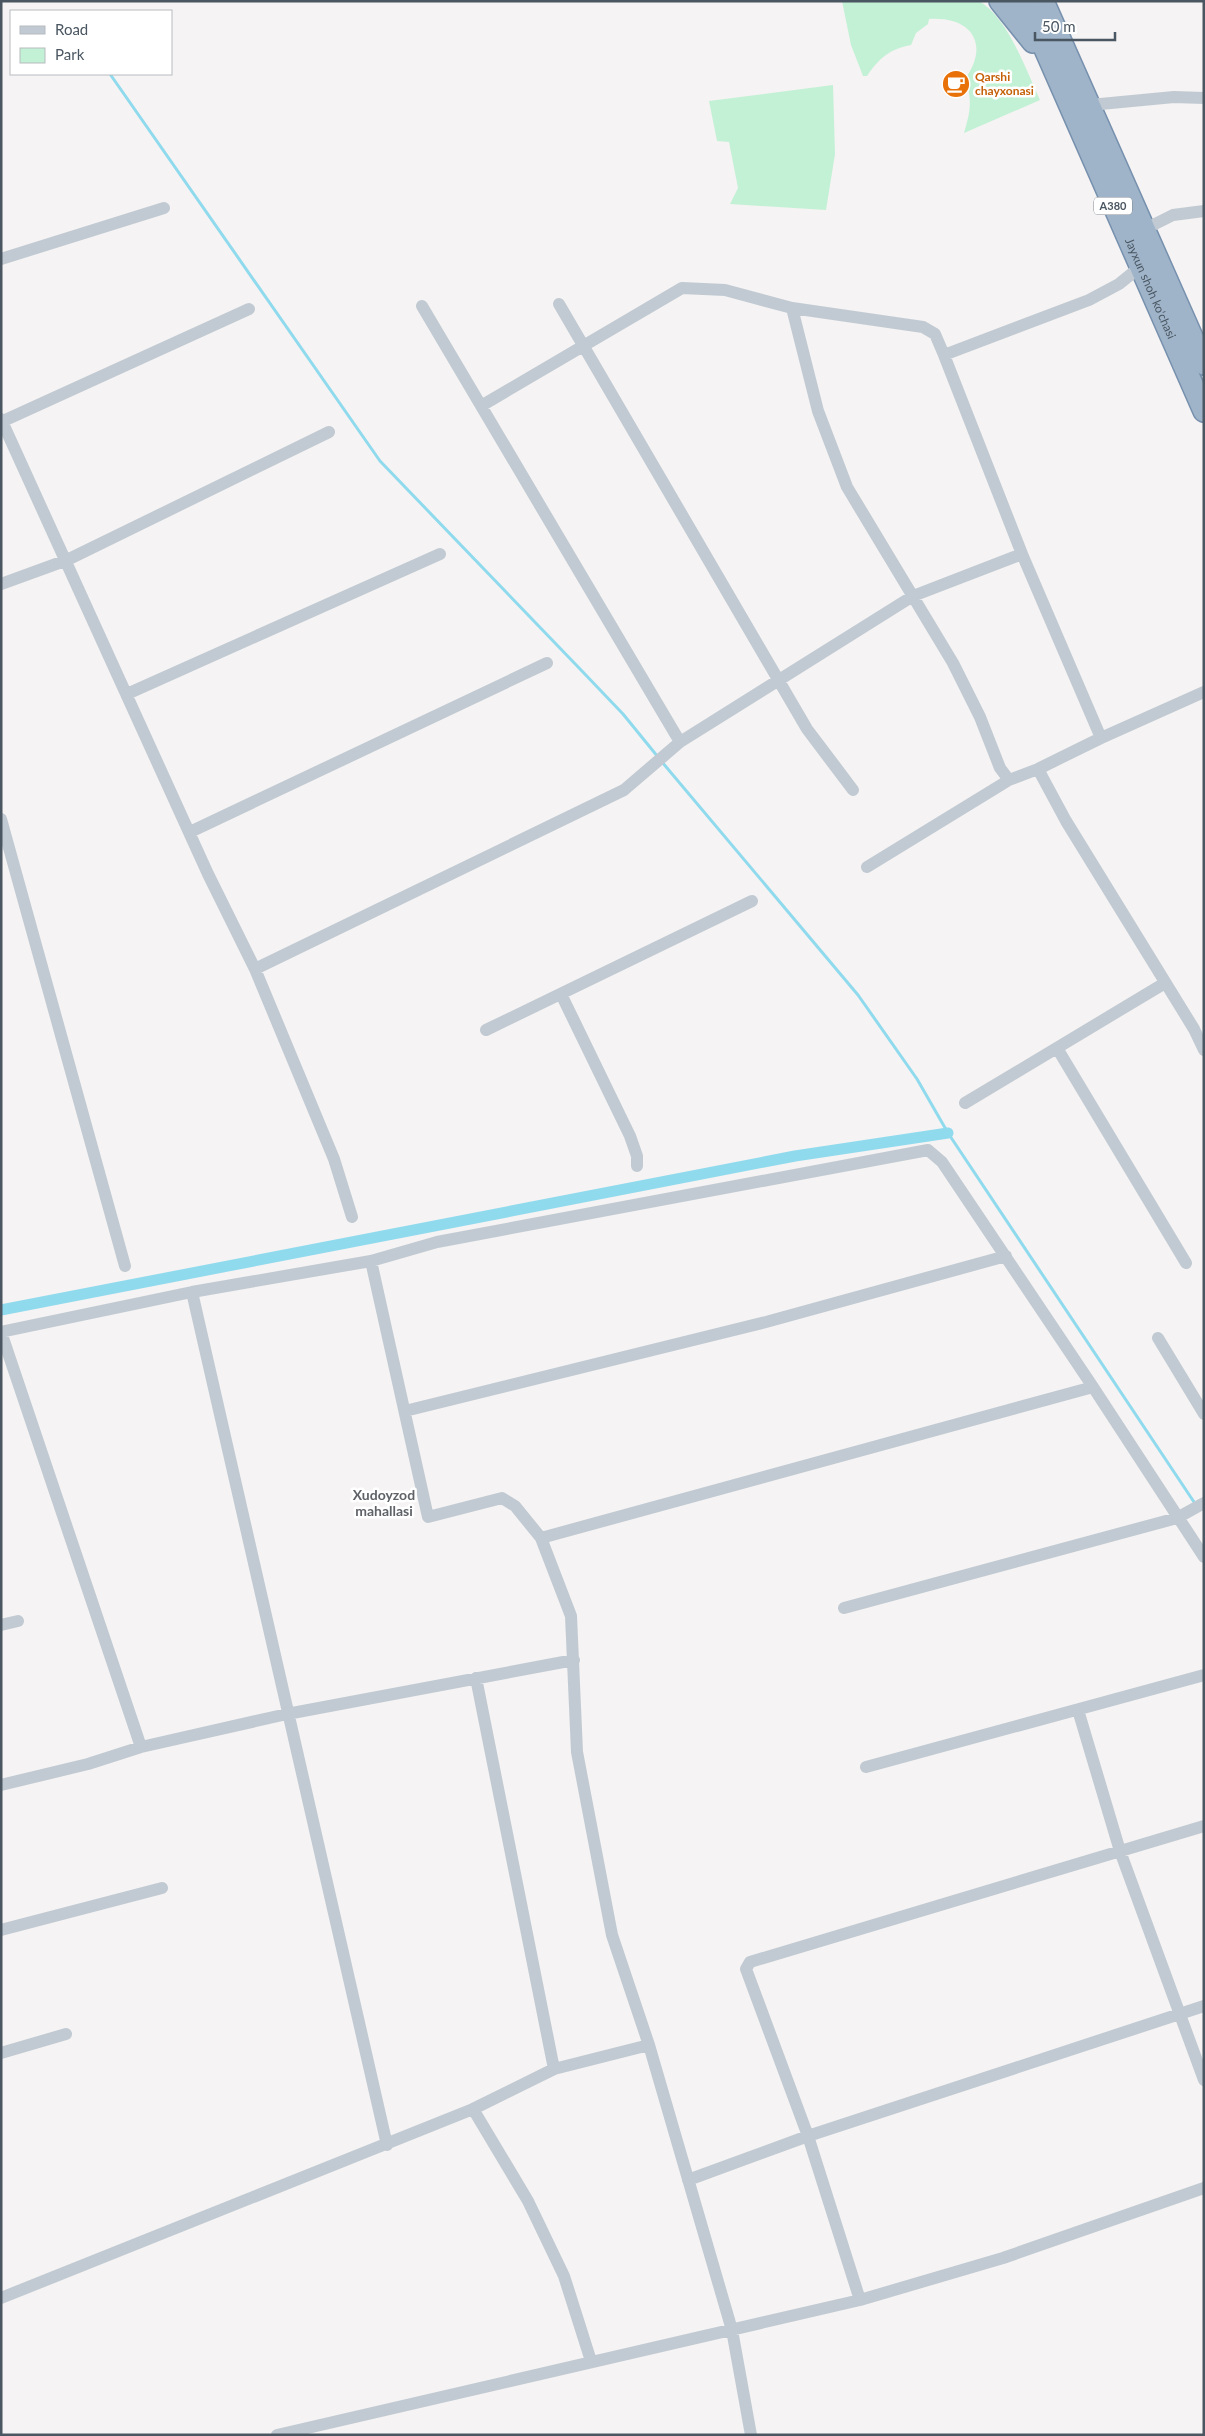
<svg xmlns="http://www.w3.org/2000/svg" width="1205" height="2436" font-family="Lato,sans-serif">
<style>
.green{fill:#c3f1d5}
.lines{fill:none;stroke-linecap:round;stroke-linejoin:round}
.stream{stroke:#90daee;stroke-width:3}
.canal{stroke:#90daee;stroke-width:11}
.trunk-casing{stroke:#7690ad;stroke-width:24}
.minor{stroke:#c1cad2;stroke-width:12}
.trunk{stroke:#9fb4c9;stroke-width:21}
.labels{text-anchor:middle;stroke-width:5;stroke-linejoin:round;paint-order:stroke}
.shield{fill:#fff;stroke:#808990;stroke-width:1}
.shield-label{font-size:11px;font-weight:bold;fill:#4a5661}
.food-label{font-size:12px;font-weight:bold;fill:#c56008;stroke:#fff;text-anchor:start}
.street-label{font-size:12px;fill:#4a5661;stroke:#fff}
.neighbourhood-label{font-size:14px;font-weight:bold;fill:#5f6368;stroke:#fff}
</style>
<rect width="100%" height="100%" fill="#f5f3f3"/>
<path class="green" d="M842,1H979C1008,18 1026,70 1040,100L964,133C970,113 973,99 965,79C991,43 970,16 929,19L928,24L916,33L911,45C890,49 879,58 867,76H863L851,45Z
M833,85L835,154L826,210L730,204L738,188L729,142L717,141L709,101Z"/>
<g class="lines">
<path class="stream" d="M110,74L380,461L581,670L623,714L658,757
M662,762L858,995L917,1079L948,1133L1196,1505"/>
<path class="canal" d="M1,1310L795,1156L948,1133"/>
<defs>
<g id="trunk">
<path d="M1000,1L1033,42"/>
<path id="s1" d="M1024,1L1204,411"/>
<path d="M1043,1L1204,364"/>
</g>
</defs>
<use href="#trunk" class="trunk-casing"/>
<path class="minor" d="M1090,105L1174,97L1204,98
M1145,229L1173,215L1204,211
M1,259L164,208
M559,304L807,729L853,790
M422,306L680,742
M792,308L818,411L847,487L953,663L980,717L1000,768L1009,780
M944,355L1089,300L1119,284L1140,267
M481,406L682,288L725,290L792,308L923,327L935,334L944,355L1022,554L1101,738
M1,419L208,874L255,969L334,1159L352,1217
M1,422L249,309
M1,584L67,560L329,432
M127,694L440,554
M1038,769L1066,821L1194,1029L1204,1050
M1,819L125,1266
M190,832L547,663
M867,867L1009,780L1038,769L1101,738L1204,692
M255,969L624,790L680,742L913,596L1022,554
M561,994L630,1136L637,1156V1166
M486,1030L752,901
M1057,1048L1186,1263
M965,1103L1165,983
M371,1261L428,1517L502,1498L515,1506L541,1538L571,1616L577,1752L612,1935L649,2045L732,2330L751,2435
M192,1292L387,2145
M1,1332L192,1292L371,1261L437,1242L928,1150L942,1162L1093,1387L1204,1557
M1,1332L141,1747
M1158,1338L1204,1414
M405,1411L766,1322L1006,1256
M541,1538L1093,1387
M844,1608L1177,1518L1204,1503
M1,1625L18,1621
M476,1678L554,2069
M1078,1710L1120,1851L1204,2080
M866,1767L1204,1675
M1,1785L88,1764L141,1747L287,1714L574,1660
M1,1930L162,1888
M1,2053L66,2034
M473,2109L528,2201L564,2276L591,2361
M688,2180L808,2136L1204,2006
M1,2298L473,2109L554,2069L649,2045
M860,2300L808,2136L746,1969L750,1962L1204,1826
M277,2435L860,2300L1003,2258L1204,2188"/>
<use href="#trunk" class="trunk"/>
</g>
<defs>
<symbol id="cafe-disc" viewBox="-11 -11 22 22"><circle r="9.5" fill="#e8710a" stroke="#fff"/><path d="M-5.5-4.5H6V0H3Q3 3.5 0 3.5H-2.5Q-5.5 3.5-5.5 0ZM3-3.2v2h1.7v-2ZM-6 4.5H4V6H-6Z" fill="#fff"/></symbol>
</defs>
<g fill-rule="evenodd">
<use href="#cafe-disc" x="940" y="68" width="32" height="32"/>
</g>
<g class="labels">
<rect class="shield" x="1094" y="197.5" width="38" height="17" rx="4"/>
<g class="shield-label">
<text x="1113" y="210">A380</text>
</g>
<g class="food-label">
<text x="975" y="81">Qarshi<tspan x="975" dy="14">chayxonasi</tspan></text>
</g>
<g class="street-label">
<text dy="4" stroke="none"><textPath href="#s1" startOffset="314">Jayxun shoh ko'chasi</textPath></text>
</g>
<g class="neighbourhood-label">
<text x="384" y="1500">Xudoyzod<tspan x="384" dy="16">mahallasi</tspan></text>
</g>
</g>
<rect width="1205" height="2436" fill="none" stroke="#4a5661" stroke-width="5"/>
<rect x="10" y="10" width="162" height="65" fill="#ffffff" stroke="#b7bbc0"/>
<rect x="20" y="26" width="25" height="8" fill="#c1cad2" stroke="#b7bbc0"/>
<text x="55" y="35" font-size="15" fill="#4a5661">Road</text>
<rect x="20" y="48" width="25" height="15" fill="#c3f1d5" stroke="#b7bbc0"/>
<text x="55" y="60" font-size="15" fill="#4a5661">Park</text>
<path d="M1035 32v8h80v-8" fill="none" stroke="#4a5661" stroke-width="2.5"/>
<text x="1042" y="32" font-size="15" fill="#4a5661" stroke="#ffffff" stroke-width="4" paint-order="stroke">50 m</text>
</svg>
